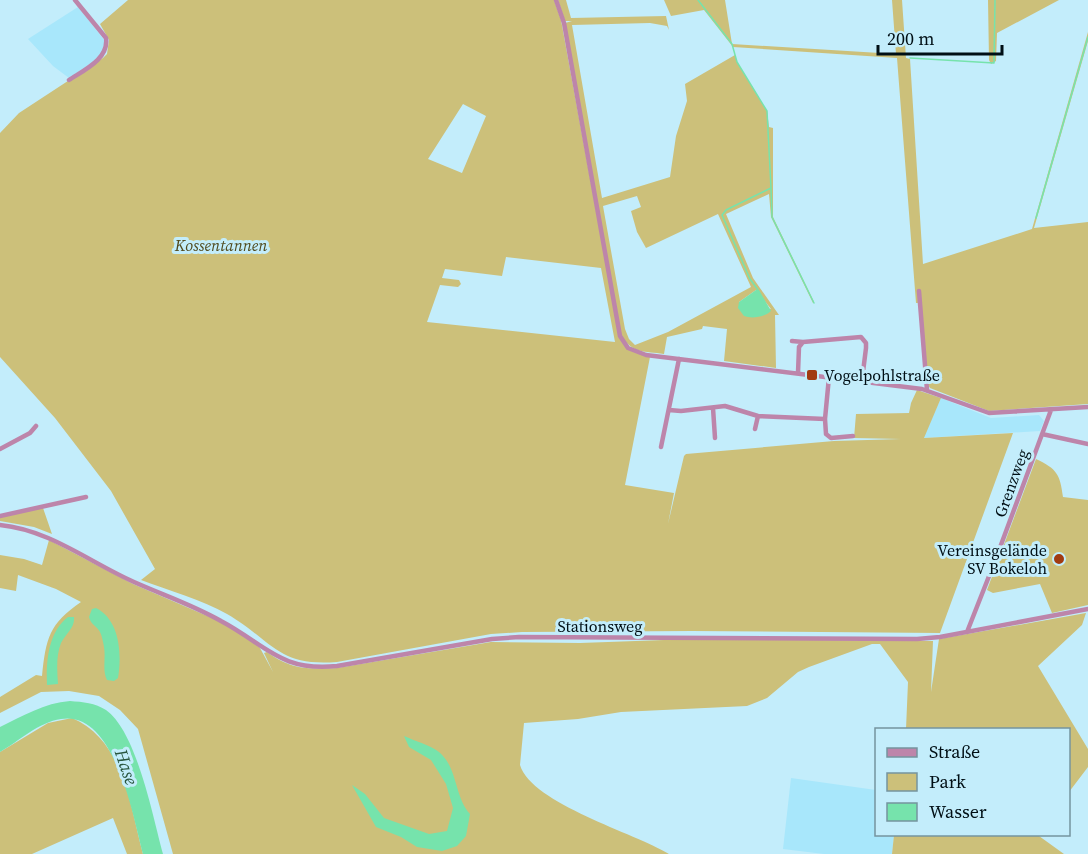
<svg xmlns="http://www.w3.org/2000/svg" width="1088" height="854" font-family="'Source Serif 4',serif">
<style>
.built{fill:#a8e7fb}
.green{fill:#ccc07a;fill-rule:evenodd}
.water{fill:#76e3ac}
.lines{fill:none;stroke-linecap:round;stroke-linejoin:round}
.stream{stroke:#76e3ac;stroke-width:1.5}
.street{stroke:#bd85aa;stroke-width:4.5}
.poi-dot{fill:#a13b12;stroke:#c3edfb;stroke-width:2}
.labels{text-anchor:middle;stroke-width:6;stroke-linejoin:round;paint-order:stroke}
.park-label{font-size:16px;font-style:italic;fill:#50491c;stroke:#c3edfb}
.poi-label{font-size:16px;fill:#000f15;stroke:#c3edfb;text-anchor:start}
.street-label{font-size:16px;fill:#000f15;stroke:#c3edfb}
.water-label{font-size:18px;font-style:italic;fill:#29563f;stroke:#c3edfb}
</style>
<rect width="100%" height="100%" fill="#c3edfb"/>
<path class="built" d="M78,7L105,41L102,56L69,78L53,66L28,39Z
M941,398L991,418L1039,415L1044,421L1040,431L923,438Z
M791,778L876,790V834L894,835L892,854H824L783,849Z"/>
<path class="green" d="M128,0H554L561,20L619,336L627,349L650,357L625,485L674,493L668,524L684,456L686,454L834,441L901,439L854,438L856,414L909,413L911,403L917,390L941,398L924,438L1013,433L940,633L692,631L522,632L491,634L337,662C277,667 272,640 227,614C203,600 167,590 141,580L155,569L111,491L55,418L0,357V133L19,113L103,58L107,54L109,40L100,24ZM463,104L486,116L462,173L428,159ZM506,257L601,268L615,342L427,322L440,285L458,287L461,284L459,280L442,278L445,269L502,276Z
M558,0H566L571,18L666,16L669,30L667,26L650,23L572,25L602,198L670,177L676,136L687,101L685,84L735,55L737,62L767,111L769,127L773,128V217L814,302L813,303L771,217L769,194L726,214L753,278L779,315H775L776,368L724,361L727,329L703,326L702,329L667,337L664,354C645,351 632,354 621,335L565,23L572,21H565ZM637,196L641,207L631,211L637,232L646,248L718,214L751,287L668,332L635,345L629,339L625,329L603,206ZM756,290L771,309L739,302Z
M664,0H725L732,44L896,54L892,0H902L906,58L910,59L923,264L1032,229L1088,32V41L1034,228L1088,222V404L989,411L930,388L927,383L920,303H916L897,58L733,47L704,10L671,16Z
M988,0H1059L997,33L996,61L991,64L989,60Z
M1036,459C1057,469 1060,474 1063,497L1088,500V605L1052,613L1040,584L993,593L987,590Z
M43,508L52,534L34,527L0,521V516Z
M49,540L133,584L219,621L253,642L260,648L273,672L264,653L267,652C292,670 307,669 337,668L491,642L580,643L692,639L933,641L931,692L939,639L1086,613L1082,625L1038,666L1088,749V767L1069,792L1068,730L906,729L908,682L880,644H872L809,667L798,672L767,698L747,706L621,712L578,719L524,723L520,765C532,804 635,833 669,854H173L138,729L120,710L99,696L69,691L41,692L0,713V697L36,675L42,676C46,638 49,624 81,602L56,589L18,575L16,591L0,588V555L24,559L42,565Z
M72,718C124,740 130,806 143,854H127L113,818L32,854H0V752L48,723Z
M894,835H1040L1039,836L1064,854H892Z"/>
<path class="water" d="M756,290H759L771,311C765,317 752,319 744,316L738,308L739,302Z
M96,608C120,620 122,654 118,678L114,681L107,680C102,670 106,658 104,647C103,642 102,636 100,632C97,626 91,625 89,617L92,609Z
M68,617H74C75,628 66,633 61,643C56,656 57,670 58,684L47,685C46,662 48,632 68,617Z
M70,701C83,702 95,703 106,710C137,732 153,818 163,854H143C133,817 115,710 61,719C39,722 19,741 0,752V727C23,716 44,703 70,701Z
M404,736C415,741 430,745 439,752C458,768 454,796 470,814L466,836L457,846L442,851L417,847L401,837L376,827L352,785L365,794L384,818L429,834L447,831L453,808L446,784L431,760L409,747Z"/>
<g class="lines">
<path class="stream" d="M698,0L732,44L737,62L767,111L771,188L726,210L722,215L750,279L758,290
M910,58L994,63L995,0
M771,188L772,217L814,303
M1036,218L1088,37"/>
<path class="street" d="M556,0L564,23L620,336L628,348L646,355L922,389L989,413L1088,407
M69,80C84,70 109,59 106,38L75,0
M919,291L927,390
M792,341L803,342
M798,373L799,347L803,342L861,337L866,343V348L862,380
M829,377L825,419L826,434L831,438L853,436
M713,408L715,438
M669,410L681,411L725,406L758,416L825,419
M755,429L758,416
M1042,434L1088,444
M661,447L679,359
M0,449L30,433L36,426
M0,516L86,497
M0,525C50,530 89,562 134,582C163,595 193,605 221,621C266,645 281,672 337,666L492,639L519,637L917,639L940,637L1088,609
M967,632L995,561L1051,410"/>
</g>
<g class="poi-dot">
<rect x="806" y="369" width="12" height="12" rx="3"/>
<circle cx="1059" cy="559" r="6"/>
</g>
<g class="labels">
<g class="park-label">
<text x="221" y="251">Kossentannen</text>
</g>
<g class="poi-label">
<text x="824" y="381">Vogelpohlstraße</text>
<text x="1047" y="556" text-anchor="end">Vereinsgelände<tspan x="1047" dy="18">SV Bokeloh</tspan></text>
</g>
<g class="street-label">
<text transform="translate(1011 483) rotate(-70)" y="6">Grenzweg</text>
<text x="600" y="632">Stationsweg</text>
</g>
<g class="water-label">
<text transform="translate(126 767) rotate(71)" y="6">Hase</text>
</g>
</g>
<rect x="875" y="728" width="195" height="108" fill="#c3edfb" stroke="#75949f" stroke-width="1.5"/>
<rect x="887" y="748" width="30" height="9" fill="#bd85aa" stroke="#75949f" stroke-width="1.5"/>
<text x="929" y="758" font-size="18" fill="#000f15">Straße</text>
<rect x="887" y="773" width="30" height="18" fill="#ccc07a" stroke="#75949f" stroke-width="1.5"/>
<text x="929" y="788" font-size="18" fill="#000f15">Park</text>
<rect x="887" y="803" width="30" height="18" fill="#76e3ac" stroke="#75949f" stroke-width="1.5"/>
<text x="929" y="818" font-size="18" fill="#000f15">Wasser</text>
<path d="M878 45v9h124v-9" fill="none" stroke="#000f15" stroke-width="3"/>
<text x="887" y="45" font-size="18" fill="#000f15" stroke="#c3edfb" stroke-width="4.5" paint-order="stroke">200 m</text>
</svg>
